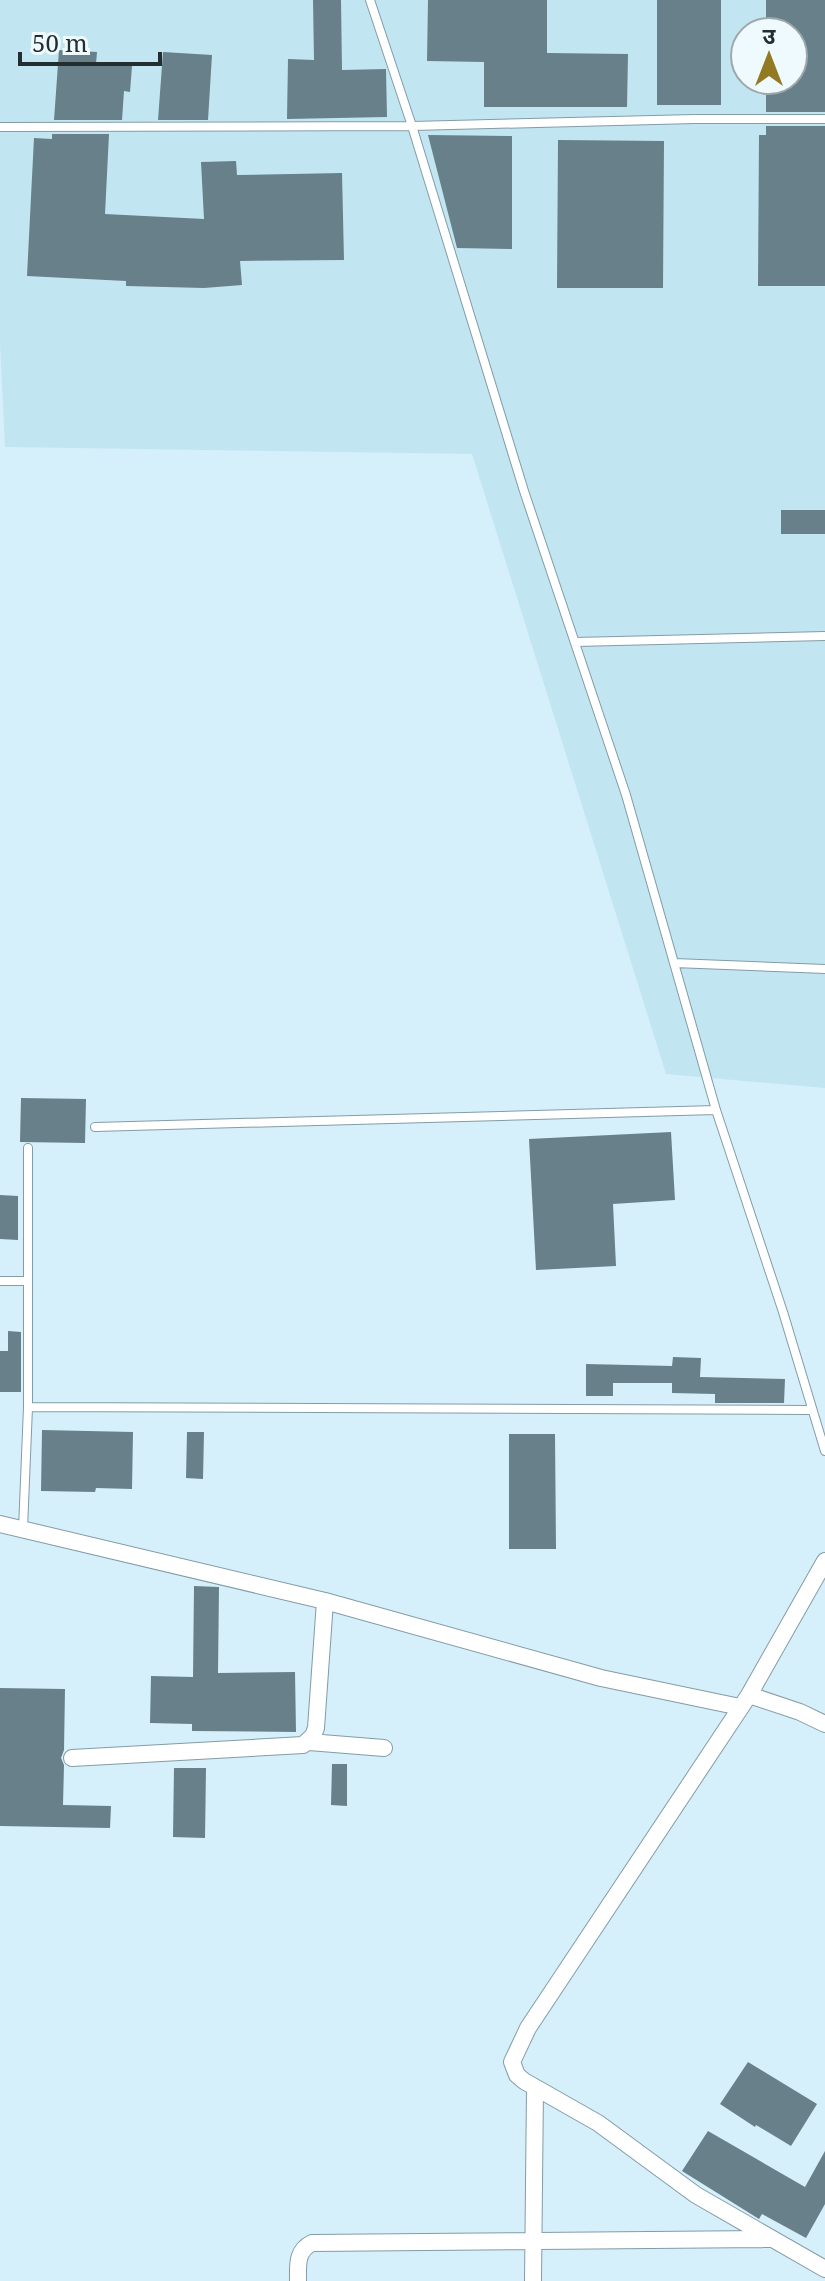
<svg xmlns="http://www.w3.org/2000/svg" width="825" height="2281" font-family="'Noto Serif','Noto Sans Devanagari',serif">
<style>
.built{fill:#c2e5f2;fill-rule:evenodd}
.building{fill:#678089}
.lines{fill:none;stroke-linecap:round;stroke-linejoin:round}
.lane-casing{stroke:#839ca6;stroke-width:10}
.street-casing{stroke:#839ca6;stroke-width:18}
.lane{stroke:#fff;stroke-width:8}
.street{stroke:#fff;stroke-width:16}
</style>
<rect width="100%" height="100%" fill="#d5f0fa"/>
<path class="built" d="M0,0H825V1088L666,1074L472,454L5,447L0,344ZM745,32H793V80H745Z"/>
<path class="building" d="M313,0H341L342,70L386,69L387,117L287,119L288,59L314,60Z
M428,0H547V53L628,54L627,107H484V62L427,61Z
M657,0H721V105H657Z
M766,0H825V112H766V80H793V32H766Z
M59,50L97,52L96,64L132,66L130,92L124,91L122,120H54Z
M163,52L212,55L208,120H158Z
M766,126H825V286H758L759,135H766Z
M52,134H109L105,214L204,219L201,162L236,161L237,175L342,173L344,260L240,261L242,285L204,288L126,286V281L27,276L34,138L52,139Z
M428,135L512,136V249L457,248Z
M558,140L664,141L663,288H557Z
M781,510H825V534H781Z
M21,1098L86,1099L85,1143L20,1142Z
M671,1132L675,1200L613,1204L616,1266L536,1270L529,1139Z
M0,1195L18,1196V1240L0,1239Z
M8,1331L21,1332V1392H0V1351H8Z
M673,1357L701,1358L700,1377L785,1379L784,1403H715V1394L672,1393V1383H613V1396H586V1364L672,1366Z
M42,1430L133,1432L132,1489L96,1488L95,1492L41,1491Z
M187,1432H204L203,1479L186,1478Z
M509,1434H555L556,1549H509Z
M194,1586L219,1587L218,1673L295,1672L296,1732L192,1731V1724L150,1723L151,1676L193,1677Z
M0,1688L65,1689L64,1750L61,1758L64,1765L63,1805L111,1806L110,1828L0,1826Z
M332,1764H347V1806L331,1805Z
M174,1768H206L205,1838L173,1837Z
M748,2062L817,2104L791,2146L756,2125L755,2127L720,2104Z
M708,2131L805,2187L825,2151V2204L806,2238L762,2214L759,2219L682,2171Z"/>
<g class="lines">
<defs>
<path id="lane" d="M370,0L412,126L524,491L626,795L716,1110L783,1312L825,1451
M0,127L412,126L695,119H825
M575,642L825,636
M674,963L825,969
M95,1127L716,1110
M0,1281H26
M28,1407L811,1410
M23,1529L28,1407V1148"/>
<path id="street" d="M0,1524L325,1601L601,1678L740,1707
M825,1561L749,1695L528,2028L512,2062L517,2075L524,2081L598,2123L696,2195L825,2269
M749,1695L800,1712L825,1724
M309,1742L384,1748
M72,1758L303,1745L313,1736L316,1728L325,1601
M298,2281C298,2265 296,2251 312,2243L771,2239
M533,2281L535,2088"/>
</defs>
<use href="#lane" class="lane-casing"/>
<use href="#street" class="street-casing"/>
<use href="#lane" class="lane"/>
<use href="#street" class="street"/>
</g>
<g transform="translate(769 56)"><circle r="38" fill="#effafe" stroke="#9da8ac" stroke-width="2"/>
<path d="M0-6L14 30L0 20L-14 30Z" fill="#917a21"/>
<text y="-12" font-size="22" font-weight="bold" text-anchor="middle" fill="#232e31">उ</text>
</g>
<path d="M20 52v12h140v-12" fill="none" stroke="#232e31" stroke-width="4"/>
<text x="32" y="52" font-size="24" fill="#232e31" stroke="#effafe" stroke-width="6" paint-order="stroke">50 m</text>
</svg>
